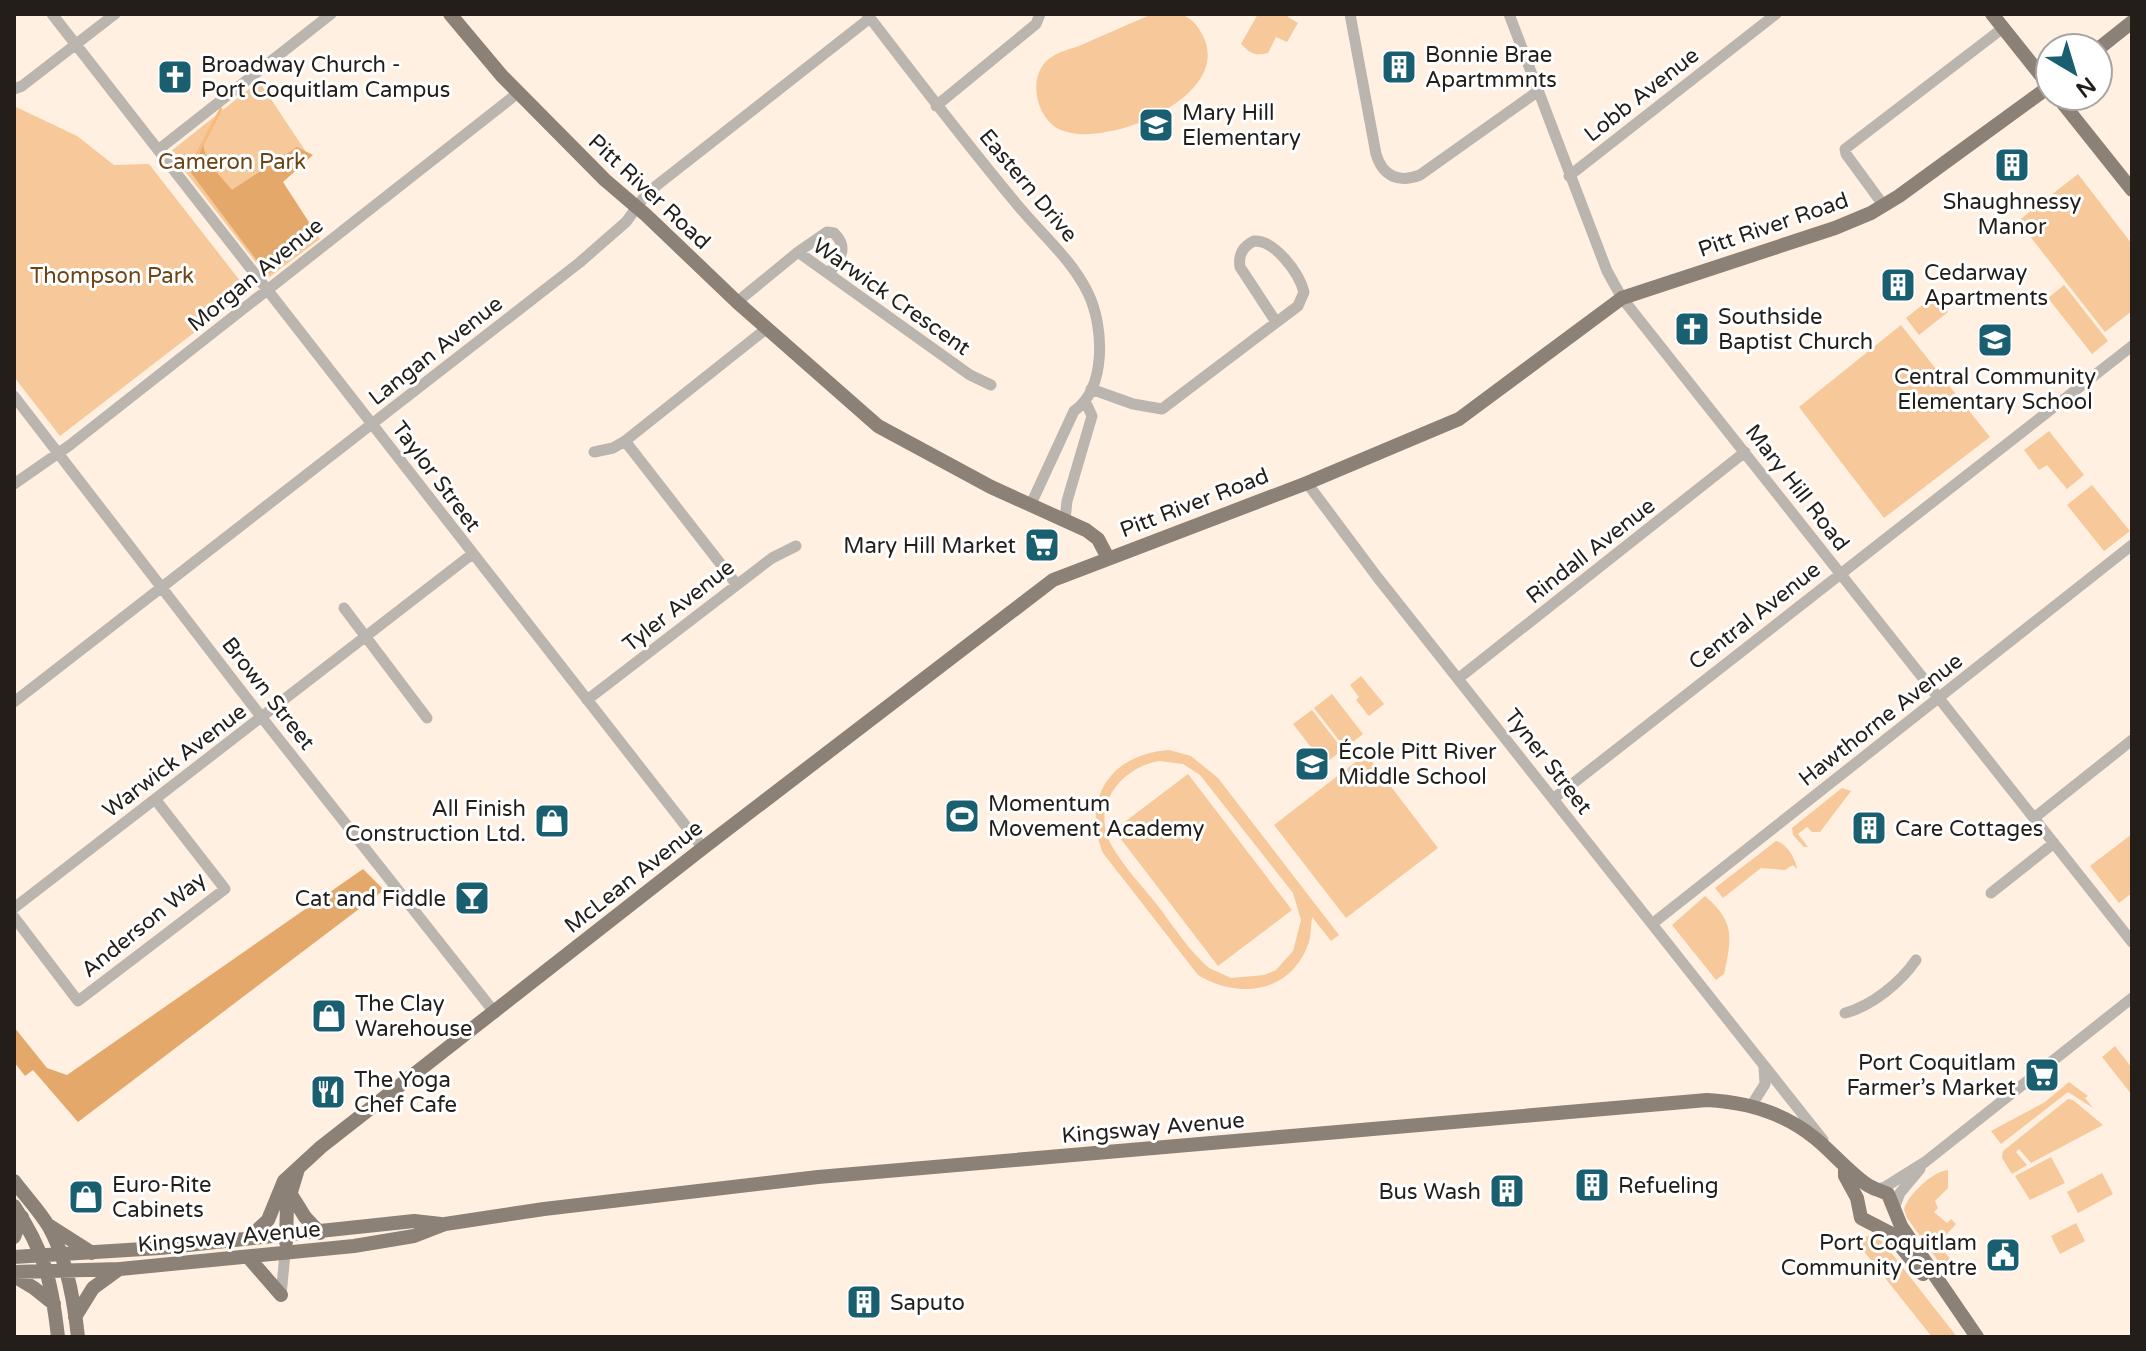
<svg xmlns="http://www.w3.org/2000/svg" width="2146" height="1351" font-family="'Varela Round',sans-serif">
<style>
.green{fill:#f7c899;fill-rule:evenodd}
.forest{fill:#e4a86a}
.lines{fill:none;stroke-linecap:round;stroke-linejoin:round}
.stream{stroke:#f7ba7c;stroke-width:3}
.minor{stroke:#bbb5af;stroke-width:11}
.major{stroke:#8c8176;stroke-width:14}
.labels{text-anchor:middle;stroke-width:6;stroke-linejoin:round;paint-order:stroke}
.poi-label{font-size:22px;fill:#231e19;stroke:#fff;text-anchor:start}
.street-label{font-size:22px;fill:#231e19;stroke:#fff}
.park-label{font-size:22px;fill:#6c4415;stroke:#fff}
</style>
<rect width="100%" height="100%" fill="#fff0e2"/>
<path class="green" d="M1152,14C1177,14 1190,10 1203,36C1227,84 1154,122 1116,130C1098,134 1079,137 1061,130C1036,120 1026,75 1050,58C1058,52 1070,49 1079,46C1103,35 1128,25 1152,14Z
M1258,14H1289L1288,17L1298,23L1287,42L1276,37L1268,53C1255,56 1251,54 1241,44Z
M259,81L306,152L274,178L320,239L268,278L170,152Z
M14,106L77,136L114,165L149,164L248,291L60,436L14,377Z
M2078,174L2132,244V311L2105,332L2018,221Z
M2064,285L2108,341L2092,354L2048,298Z
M1935,295L1948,312L1919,335L1906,318Z
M1901,325L1990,437L1884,518L1799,407Z
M2049,431L2084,475L2067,489L2047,465L2039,470L2024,450Z
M2092,485L2130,531L2104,551L2067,505Z
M1361,676L1384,704L1369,716L1356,700L1359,697L1350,685Z
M1332,694L1363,734L1345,748L1314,708Z
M1312,710L1343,750L1324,764L1293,724Z
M1169,750L1191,756L1218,778L1339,935L1331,941L1312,917C1311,925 1311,934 1309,942C1292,993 1239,1000 1198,975L1103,853C1081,798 1111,754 1169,750ZM1159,761L1183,764L1200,775L1293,893L1301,920L1293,951L1276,970L1264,975L1231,978L1209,968C1189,951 1174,927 1158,906C1143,887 1125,868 1113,848C1089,809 1119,768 1159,761Z
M1366,754L1438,848L1346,918L1274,825Z
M1188,774L1292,910L1218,966L1114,830Z
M1842,788L1851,791L1820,832H1812L1807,827L1798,834L1808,847H1804L1793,835L1792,828Z
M2132,834V893L2119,903L2090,866Z
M1776,841C1786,843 1796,859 1797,869L1793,865L1785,870L1761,868L1723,898L1715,888Z
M1705,896C1735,922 1732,937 1724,974L1716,980L1672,925Z
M2115,1046L2132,1068V1095L2102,1057Z
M2069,1082L2088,1096L2085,1098L2093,1108L2068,1092L2001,1144L1991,1131L2045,1102Z
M2068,1099L2073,1100L2103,1125L2031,1163L2019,1149L2016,1152L2027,1165L2012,1174L2002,1158L2003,1151Z
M2051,1157L2065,1183L2030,1200L2015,1176Z
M1948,1170V1188L1935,1201L1938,1208L1934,1212L1947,1223L1951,1219L1956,1224L1937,1245L1959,1267L1957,1275L1941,1265L1907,1218L1904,1209C1908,1195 1933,1171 1948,1170Z
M2102,1173L2113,1194L2078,1213L2067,1192Z
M2076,1223L2085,1241L2060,1254L2051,1236Z
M1869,1236L1882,1241L1957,1337H1932L1854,1239Z"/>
<path class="forest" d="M203,144L207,161L232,190L297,147L313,155L283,182L316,233L314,239L269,273L261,266L191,173Z
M363,869L384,890L78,1122L33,1070L25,1076L14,1062V1027L47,1068L67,1075Z"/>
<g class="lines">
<path class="stream" d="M190,168L221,109"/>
<path class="minor" d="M52,14L703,848
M867,14C916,78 964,141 1015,202C1039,232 1071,258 1088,293C1104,326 1107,388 1074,411L1031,504
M1350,14L1376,154C1383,177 1399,183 1420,175L1537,92
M1509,14L1607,271L1622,298L2132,942
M14,89L22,86L115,14
M936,106L1036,24L1040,14
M158,150L331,14
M1569,176L1776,14
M1884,206L1846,154L1845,149L2003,28
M798,252L827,232L834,233C850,249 839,258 829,274
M737,302L798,252L970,375L991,385
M1091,389L1133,404L1162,409L1298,306L1304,292C1299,273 1275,240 1254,241C1243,246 1238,255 1240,267L1276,322
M14,396L263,719L495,1013
M625,441L737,585
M594,452L613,448L625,441L766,329
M1307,483L1378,578L1823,1140
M14,484L70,445L518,93
M1065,520L1067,501L1092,416L1086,403
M344,608L427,718
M1459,678L1745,452
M587,700L772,558L796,546
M14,702L579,263L626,222L647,193L870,18
M1553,799L2132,346
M2034,818L2132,740
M1991,893L2054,843
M14,908L471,555
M14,917L78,1001L225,889L155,799
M1652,924L2132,545
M1845,1013C1872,1006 1901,982 1916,960
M1751,1106L1765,1084L1764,1067
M1876,1190L1885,1187L1925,1162L2132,998
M1894,1208L1900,1193L1920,1169
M281,1295L285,1254"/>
<path class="major" d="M450,14L502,76L605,180L646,215L737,302L878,426L991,487L1086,530L1098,539L1108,558
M1992,14L2050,87
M2098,49L2132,22
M2057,96L2132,190
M1845,1169V1176L1857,1198L1861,1218L1890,1233L1923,1274
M14,1181C25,1196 39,1210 49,1227C67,1259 74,1300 78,1337
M290,1193L305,1217L320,1233
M14,1206C45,1251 52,1284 58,1337
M48,1225L92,1253
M14,1237L22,1217
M249,1238L268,1220L284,1181L321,1147L703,848L1053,580L1307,483L1459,419L1622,298L1835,228L1871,213L1899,196L2050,86
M286,1242L287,1205L298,1169
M14,1257L160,1248L414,1221L441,1224
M248,1257L281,1295
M14,1272L120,1269L354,1246L414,1236L445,1224L544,1209L818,1177L1707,1100C1746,1102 1785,1113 1816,1139C1833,1153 1847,1170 1866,1184C1873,1189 1880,1190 1888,1194L1901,1226L1977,1337
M14,1276L34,1288L54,1304
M75,1317L93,1288L119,1269"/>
</g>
<defs>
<symbol id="building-square" viewBox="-11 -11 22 22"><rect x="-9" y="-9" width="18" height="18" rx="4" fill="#195f70" stroke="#fff"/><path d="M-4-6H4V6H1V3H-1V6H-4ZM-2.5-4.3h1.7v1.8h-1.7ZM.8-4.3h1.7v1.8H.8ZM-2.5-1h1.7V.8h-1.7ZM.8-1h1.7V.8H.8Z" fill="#fff"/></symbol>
<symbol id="church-square" viewBox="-11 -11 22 22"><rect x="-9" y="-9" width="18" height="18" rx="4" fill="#195f70" stroke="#fff"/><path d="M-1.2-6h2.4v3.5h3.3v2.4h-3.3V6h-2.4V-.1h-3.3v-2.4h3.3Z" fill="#fff"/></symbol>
<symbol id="school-square" viewBox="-11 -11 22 22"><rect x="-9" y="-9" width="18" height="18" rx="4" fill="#195f70" stroke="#fff"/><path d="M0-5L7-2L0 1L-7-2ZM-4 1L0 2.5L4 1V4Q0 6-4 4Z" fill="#fff"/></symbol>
<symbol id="supermarket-square" viewBox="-11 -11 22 22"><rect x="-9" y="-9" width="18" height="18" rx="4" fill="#195f70" stroke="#fff"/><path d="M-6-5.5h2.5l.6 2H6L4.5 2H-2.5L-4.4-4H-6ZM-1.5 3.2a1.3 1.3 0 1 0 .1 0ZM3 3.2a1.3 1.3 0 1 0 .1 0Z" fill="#fff"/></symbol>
<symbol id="stadium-square" viewBox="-11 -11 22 22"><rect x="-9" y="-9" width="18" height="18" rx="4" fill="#195f70" stroke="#fff"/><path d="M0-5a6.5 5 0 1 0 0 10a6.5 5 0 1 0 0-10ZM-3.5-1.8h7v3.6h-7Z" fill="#fff"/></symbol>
<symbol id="shop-square" viewBox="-11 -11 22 22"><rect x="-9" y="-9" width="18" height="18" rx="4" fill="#195f70" stroke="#fff"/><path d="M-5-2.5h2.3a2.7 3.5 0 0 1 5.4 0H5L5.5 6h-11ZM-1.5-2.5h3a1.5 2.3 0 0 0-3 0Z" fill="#fff"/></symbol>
<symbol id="bar-square" viewBox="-11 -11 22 22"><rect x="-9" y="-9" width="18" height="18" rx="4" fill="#195f70" stroke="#fff"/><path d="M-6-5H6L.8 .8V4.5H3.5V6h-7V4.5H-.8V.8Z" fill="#fff"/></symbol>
<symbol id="restaurant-square" viewBox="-11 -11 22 22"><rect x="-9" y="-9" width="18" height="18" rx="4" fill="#195f70" stroke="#fff"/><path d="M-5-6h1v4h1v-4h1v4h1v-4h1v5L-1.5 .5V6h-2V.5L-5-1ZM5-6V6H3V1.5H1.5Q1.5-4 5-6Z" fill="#fff"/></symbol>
<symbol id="civic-square" viewBox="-11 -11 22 22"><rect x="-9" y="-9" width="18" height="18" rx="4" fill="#195f70" stroke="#fff"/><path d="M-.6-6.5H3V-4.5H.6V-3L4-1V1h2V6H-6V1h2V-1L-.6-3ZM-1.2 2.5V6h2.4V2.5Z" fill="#fff"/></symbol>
</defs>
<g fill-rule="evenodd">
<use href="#building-square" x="1379" y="47" width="40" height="40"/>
<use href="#church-square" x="155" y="57" width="40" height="40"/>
<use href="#school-square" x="1136" y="105" width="40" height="40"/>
<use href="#building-square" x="1992" y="145" width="40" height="40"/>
<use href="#building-square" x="1878" y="265" width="40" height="40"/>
<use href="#church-square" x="1672" y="309" width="40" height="40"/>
<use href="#school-square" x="1975" y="320" width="40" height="40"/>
<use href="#supermarket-square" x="1022" y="525" width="40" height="40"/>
<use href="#school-square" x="1292" y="744" width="40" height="40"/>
<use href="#stadium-square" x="942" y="796" width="40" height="40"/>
<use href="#shop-square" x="532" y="801" width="40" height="40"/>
<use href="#building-square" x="1849" y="808" width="40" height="40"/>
<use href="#bar-square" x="452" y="878" width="40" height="40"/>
<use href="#shop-square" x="309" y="996" width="40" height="40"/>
<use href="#supermarket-square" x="2022" y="1055" width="40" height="40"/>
<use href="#restaurant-square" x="308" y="1072" width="40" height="40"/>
<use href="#building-square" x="1572" y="1165" width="40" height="40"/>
<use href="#building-square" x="1487" y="1171" width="40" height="40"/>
<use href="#shop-square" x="66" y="1177" width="40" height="40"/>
<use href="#civic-square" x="1983" y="1235" width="40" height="40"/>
<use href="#building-square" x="844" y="1282" width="40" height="40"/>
</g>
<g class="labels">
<g class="poi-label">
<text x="1425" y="62">Bonnie Brae<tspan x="1425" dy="25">Apartmmnts</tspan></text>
<text x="201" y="72">Broadway Church -<tspan x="201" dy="25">Port Coquitlam Campus</tspan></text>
<text x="1182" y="120">Mary Hill<tspan x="1182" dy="25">Elementary</tspan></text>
<text x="2012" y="209" text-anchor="middle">Shaughnessy<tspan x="2012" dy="25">Manor</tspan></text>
<text x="1924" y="280">Cedarway<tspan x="1924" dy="25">Apartments</tspan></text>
<text x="1718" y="324">Southside<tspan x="1718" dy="25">Baptist Church</tspan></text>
<text x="1995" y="384" text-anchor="middle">Central Community<tspan x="1995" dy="25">Elementary School</tspan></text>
<text x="1016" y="553" text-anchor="end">Mary Hill Market</text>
<text x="1338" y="759">École Pitt River<tspan x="1338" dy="25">Middle School</tspan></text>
<text x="988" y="811">Momentum<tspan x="988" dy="25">Movement Academy</tspan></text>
<text x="526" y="816" text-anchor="end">All Finish<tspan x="526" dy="25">Construction Ltd.</tspan></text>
<text x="1895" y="836">Care Cottages</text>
<text x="446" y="906" text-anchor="end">Cat and Fiddle</text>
<text x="355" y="1011">The Clay<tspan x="355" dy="25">Warehouse</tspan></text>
<text x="2016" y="1070" text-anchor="end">Port Coquitlam<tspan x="2016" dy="25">Farmer’s Market</tspan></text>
<text x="354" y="1087">The Yoga<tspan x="354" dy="25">Chef Cafe</tspan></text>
<text x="112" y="1192">Euro-Rite<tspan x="112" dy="25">Cabinets</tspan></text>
<text x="1618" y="1193">Refueling</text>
<text x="1481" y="1199" text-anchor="end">Bus Wash</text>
<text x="1977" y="1250" text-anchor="end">Port Coquitlam<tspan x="1977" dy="25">Community Centre</tspan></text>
<text x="890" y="1310">Saputo</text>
</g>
<g class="street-label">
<text transform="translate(1641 94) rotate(-38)" y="8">Lobb Avenue</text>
<text transform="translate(1029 185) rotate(50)" y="8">Eastern Drive</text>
<text transform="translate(650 191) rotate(43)" y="8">Pitt River Road</text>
<text transform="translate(1773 224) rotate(-19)" y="8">Pitt River Road</text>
<text transform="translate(255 274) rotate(-39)" y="8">Morgan Avenue</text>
<text transform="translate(892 296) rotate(35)" y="8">Warwick Crescent</text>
<text transform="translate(435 350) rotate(-38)" y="8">Langan Avenue</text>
<text transform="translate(437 476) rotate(53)" y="8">Taylor Street</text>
<text transform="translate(1798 487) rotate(52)" y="8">Mary Hill Road</text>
<text transform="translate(1194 502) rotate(-21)" y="8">Pitt River Road</text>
<text transform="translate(1590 550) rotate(-38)" y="8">Rindall Avenue</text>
<text transform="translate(678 605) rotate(-38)" y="8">Tyler Avenue</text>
<text transform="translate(1754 615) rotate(-38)" y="8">Central Avenue</text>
<text transform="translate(269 693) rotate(52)" y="8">Brown Street</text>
<text transform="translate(1880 719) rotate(-38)" y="8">Hawthorne Avenue</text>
<text transform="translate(174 760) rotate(-37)" y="8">Warwick Avenue</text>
<text transform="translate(1549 761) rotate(52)" y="8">Tyner Street</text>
<text transform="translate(633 876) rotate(-38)" y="8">McLean Avenue</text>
<text transform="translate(143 924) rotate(-39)" y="8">Anderson Way</text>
<text transform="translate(1153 1127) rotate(-5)" y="8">Kingsway Avenue</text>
<text transform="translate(229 1236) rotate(-5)" y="8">Kingsway Avenue</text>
</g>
<g class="park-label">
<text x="232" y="169">Cameron Park</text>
<text x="112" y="283">Thompson Park</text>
</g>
</g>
<rect width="2146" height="1351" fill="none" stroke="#231e19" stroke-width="32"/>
<g transform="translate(2074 72) rotate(142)"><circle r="38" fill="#ffffff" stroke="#a7a5a3" stroke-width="2"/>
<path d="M0-6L14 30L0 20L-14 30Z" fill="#195f70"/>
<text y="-12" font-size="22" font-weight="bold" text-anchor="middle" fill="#231e19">N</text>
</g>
</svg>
